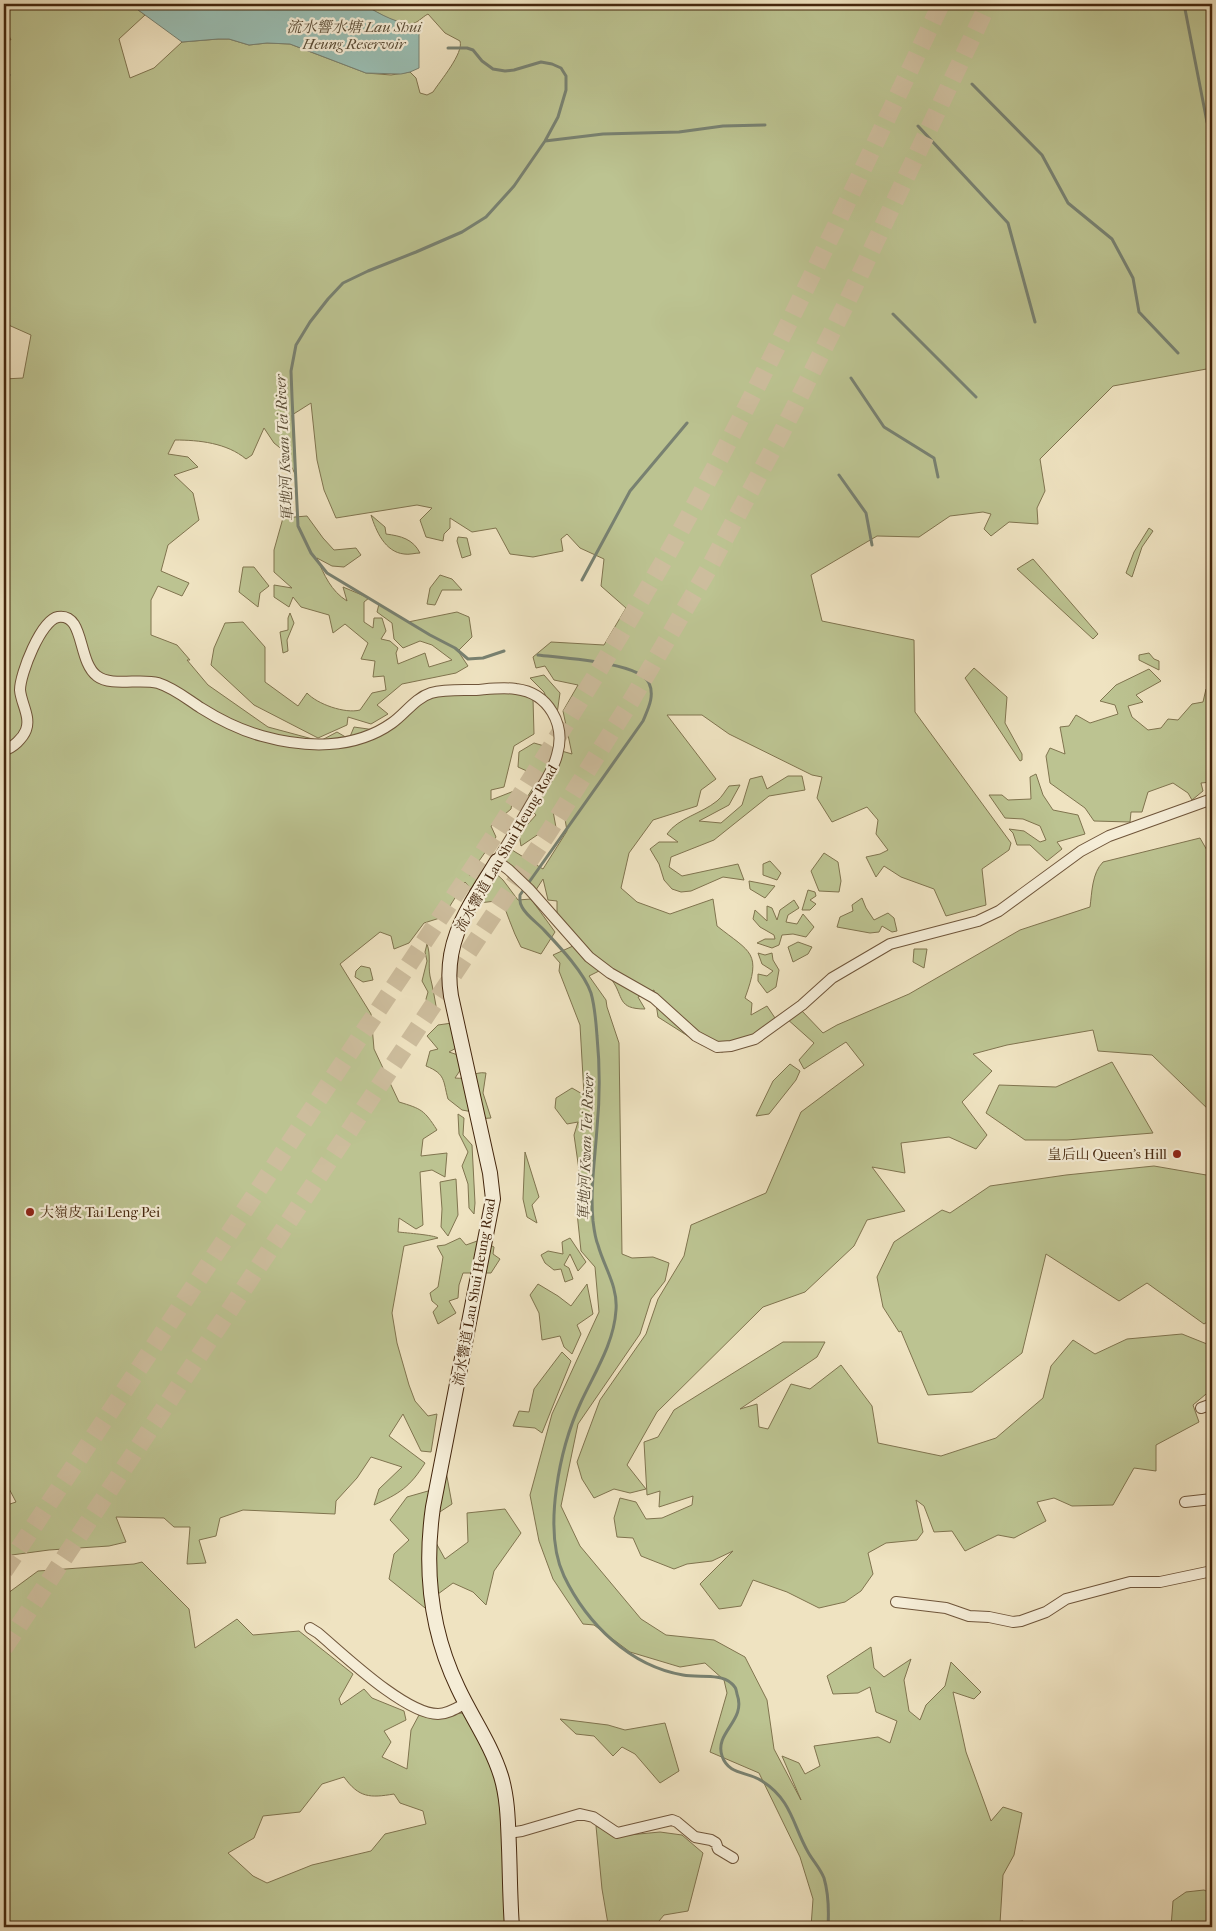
<svg xmlns="http://www.w3.org/2000/svg" width="1216" height="1931" font-family="'IM FELL French Canon','Noto Serif SC',serif">
<style>
.green{fill:#bcc391;stroke:#80744f;fill-rule:evenodd}
.water{fill:#9abeb3;stroke:#788171}
.lines{fill:none;stroke-linecap:round;stroke-linejoin:round}
.stream{stroke:#788171;stroke-width:3}
.highway-tunnel{stroke:#cdbd9d;stroke-width:18;stroke-dasharray:18 9;stroke-linecap:butt}
.street-casing{stroke:#6f553a;stroke-width:12}
.secondary-casing{stroke:#44260d;stroke-width:16}
.street{stroke:#f5edd7;stroke-width:10}
.secondary{stroke:#f5edd7;stroke-width:14}
.poi-dot{fill:#8f2418;stroke:#f5edd7;stroke-width:2}
.labels{text-anchor:middle;stroke-width:4.5;stroke-linejoin:round;paint-order:stroke}
.street-label{font-size:14px;fill:#44260d;stroke:#f5edd7}
.poi-label{font-size:14px;fill:#44260d;stroke:#f5edd7;text-anchor:end}
.water-label{font-size:15px;font-style:italic;fill:#5a4c36;stroke:#f5edd7}
</style>
<rect width="100%" height="100%" fill="#efe3c1"/>
<filter id="stains"><feTurbulence type="fractalNoise" baseFrequency=".004" numOctaves="4"/><feColorMatrix values="0 0 0 0 .2 0 0 0 0 .09 0 0 0 0 .02 0 0 0 .5 -.17"/></filter>
<radialGradient id="worn" r=".72"><stop offset=".6" stop-color="#630" stop-opacity="0"/><stop offset="1" stop-color="#630" stop-opacity=".3"/></radialGradient>
<path class="green" d="M4,4H130L145,15L119,39L130,78L154,68L182,42L218,39H229L249,45L267,43L290,44L366,73L391,75L410,72L416,78L420,93L427,95L433,92C440,81 464,53 460,41L445,33L428,14C422,17 418,23 411,24C398,27 374,10 363,4H1212V368L1113,386L1040,459L1045,491L1037,508L1038,524L1009,522L991,536L984,529L991,514L983,512L950,516L919,537L877,536L811,575L822,621L914,640L915,712L1011,843L1009,850L982,869L986,905L946,916L934,889L901,877L884,866L876,877L866,857L880,854L888,850L876,834L878,820L867,807L832,822L817,798L822,777L812,775L729,734L702,715H667L716,779L701,790L697,806L653,820L629,853L621,888L637,902L670,914L713,899L717,926C751,953 762,952 745,998L752,1003L751,1015L767,1006L775,1018L761,1040L722,1052L702,1045L658,1017L654,990L638,997L645,1009C617,1009 624,997 612,980C609,976 603,974 599,971L589,976L606,1000L607,1007L619,1043L622,1254L632,1258L653,1257L669,1263L665,1281L651,1299L640,1334L578,1424L561,1506L580,1546L641,1619L666,1635L714,1640L745,1657L767,1700L774,1749L801,1800L782,1756L799,1763L805,1774L820,1766L814,1746L878,1737L890,1743L897,1721L876,1712L870,1687L858,1693L833,1694L827,1676L871,1647L874,1668L884,1677L911,1659L904,1680L909,1711L920,1720L926,1705L945,1686L951,1662L981,1692L974,1699L953,1692L966,1752L991,1821L1003,1807L1022,1813L1014,1855L1003,1875L1000,1923L1023,1921L1030,1927H811L813,1899L800,1857L759,1773L710,1752L727,1693L724,1680L705,1663L680,1667L630,1652L594,1625L583,1624L553,1579L539,1541L530,1495L552,1414L599,1312L595,1267L581,1251L576,1203L581,1184L574,1135L578,1122L567,1124L555,1108L556,1098L572,1088L584,1095L580,1025L559,971L560,963L553,955L573,946L557,921V901L548,900L543,879L534,893H525L508,876L505,861L512,850L543,869L567,831L565,819L553,811L557,833L546,829L521,846L519,834L536,815L524,802L540,777L518,767L519,752L534,743L572,754L563,711L578,685L554,680L545,666L536,668L533,657L551,642L604,645L626,608L601,586L604,559L580,548L567,534L561,539L563,551L533,557L510,554L496,528L472,532L450,518V528L444,534L443,541L426,537L420,520L432,508L417,505L336,518L324,490L317,460L311,403L292,415L295,474L284,451L274,443L264,428L252,455L246,459C227,443 199,440 175,440L168,454L188,457L198,467L174,475L193,493L199,520L168,545L161,571L189,583L182,596L158,586L151,600V635L177,645L190,660H187L208,685L268,727L320,741L337,732L349,739L354,727L375,730L407,705L435,692H514L533,699L534,734L514,746L504,787L491,790V800L514,791L511,809L491,826L496,837L469,875L483,876L492,870L503,880L518,900L531,899L555,932L541,954L521,947C512,930 507,912 499,894L496,901L479,903L447,956L444,954L453,928L470,899V888L465,882L443,917L424,923L409,943L394,949L391,936L380,932L340,964L371,1014L374,1049L399,1102C422,1109 424,1110 437,1130L423,1139L421,1156L447,1153L445,1177L432,1170L420,1172L423,1225L416,1229L399,1218L398,1232C407,1233 434,1235 438,1238L404,1246L392,1313L397,1343L409,1385L415,1401L428,1416L437,1414L431,1452L421,1451L403,1414L389,1436L425,1463C410,1487 399,1494 374,1505L379,1489L402,1467L371,1457L357,1478L336,1501L335,1514L243,1510L220,1518L216,1536L199,1540L206,1563L187,1564L190,1527H174L164,1518L116,1517L126,1542L109,1546L49,1550L4,1556V1506L16,1502L4,1479V379L23,378L31,335L4,323V38L11,40L4,26Z
M371,515L385,527L386,534C401,536 413,539 420,553C415,553 409,555 404,554C385,552 376,531 371,515Z
M307,516L323,538L334,550L356,548L361,555L344,567L332,566L317,558C324,575 331,591 347,601L343,587L369,598L364,602V622L373,628L374,618H382L386,631L381,639L390,641L398,648L396,653L398,664L425,653L429,667L452,660L432,645L420,641L403,648L394,639L392,623L377,612L379,604L408,622L457,612L469,617L472,637L458,651L468,666L456,673L402,684L377,705L388,714L371,724L348,717L347,725L318,738L254,705L211,665L214,648L225,623L243,622L265,647V682L298,706L307,693C317,704 345,714 360,710L372,693L386,690L384,676L373,677L375,661L361,659L368,643L345,624L333,633L329,615L301,607L293,597L289,607L274,597V585L292,588L274,572V550L283,518Z
M1149,528L1153,531L1142,547L1132,577L1126,573L1134,552Z
M458,537L467,538L471,555L462,558L457,541Z
M1033,559L1098,634L1093,639L1017,569Z
M243,567H254L269,586L260,593L258,607L239,592Z
M440,575L452,579L462,590H442L435,605L427,604L430,588Z
M290,613L294,623L287,640L288,651L283,653L280,632L288,630V618Z
M1149,653L1154,659L1159,661V670L1139,660V655Z
M974,668L1007,697L1005,723L1022,754V760L1020,761L965,678Z
M1149,669L1161,681L1136,695L1143,702L1128,706L1132,717L1148,730L1161,728L1168,719L1178,720L1192,704L1203,702L1206,689L1212,691V782L1201,783L1203,791L1192,800L1188,793L1173,783L1148,792L1142,812H1131L1130,822L1094,821L1085,808L1050,783L1046,756L1050,748L1065,754L1060,727L1069,726L1076,715L1090,723L1118,714L1115,705L1100,701L1116,685Z
M544,675L560,693L556,721L544,692L530,678Z
M1036,774L1043,795L1053,810L1078,815L1085,834L1057,842L1062,849L1047,861L1030,845H1017L1013,833L1009,829L1024,831L1040,842L1046,840L1040,826L1023,819L1005,818L989,795H1002L1008,800L1031,799L1030,777Z
M762,776L767,789L788,776H802L805,790L769,796L714,840L671,857L669,867L682,876L738,864L744,880L723,877L691,891L681,892L672,889L664,880L659,864L650,849L659,842H678L667,834C678,818 701,814 717,801C722,797 725,791 729,786L740,785L729,805L699,821L721,823L742,805L750,779Z
M1200,838L1212,859V1113L1152,1055L1098,1051L1093,1030L1007,1045L973,1054L992,1071L962,1102L987,1135L976,1149L949,1137L901,1143L905,1173L872,1167L905,1211L867,1220L854,1246L805,1292L763,1307L657,1412L627,1465L646,1489L630,1493L614,1489L594,1498L582,1479L577,1462L600,1400L646,1334L658,1299L684,1256L691,1225L766,1193L801,1112L864,1065L846,1042L804,1069L799,1060L814,1043L786,1018L801,1010L823,1033L837,1025L909,994L1020,930L1090,907C1092,892 1092,873 1103,862Z
M824,853L838,862L841,881L839,892L819,891L811,871Z
M770,861L781,873L777,880L763,875V864Z
M749,881L775,886L765,898L750,889Z
M808,890L815,892L816,896L810,900L816,904L810,910H802Z
M862,898L866,908L874,920L888,913L894,918L897,931L892,932L882,926L879,932L870,933L837,927L840,917L853,911L852,905Z
M794,900L799,908L788,915L786,922L797,924L803,914L814,927L806,937L793,934L782,935L779,945L772,948L757,943L765,939H775L774,935L760,927L753,919L755,910L767,921V906L772,908L777,920L780,910Z
M798,942L812,947L808,954L793,962L788,947Z
M427,944C431,955 428,965 430,976C433,988 435,1000 437,1012L432,1013L426,999L428,992L422,981L427,961L425,952Z
M914,949H927L924,968L913,962Z
M758,953L765,955L772,953L773,960L779,970L776,987L767,993L758,981V974L767,976L773,971L762,964Z
M361,966L370,968L373,980L363,982L355,977L356,971Z
M452,1023L458,1047L449,1052L458,1055L461,1069L455,1078C468,1080 474,1071 486,1073L483,1093L491,1118L475,1119L473,1112L462,1110L448,1099C443,1081 446,1074 426,1066L430,1051L438,1049L427,1036L438,1025Z
M1112,1062L1153,1133L1067,1140H1025L986,1113L999,1085L1056,1087Z
M790,1064L800,1071L796,1080L769,1114L756,1116L773,1081Z
M458,1114L464,1118L463,1135L472,1145L475,1203L474,1214L469,1208L468,1184L462,1166L468,1152L459,1134Z
M525,1152L539,1197L532,1205L537,1223L527,1217L523,1199Z
M1154,1166L1212,1176V1319L1204,1324L1147,1283L1119,1301L1046,1254L1022,1353L972,1392L928,1395L901,1331L899,1332L883,1307L877,1277L894,1242L942,1210L950,1213L990,1186L1066,1175Z
M456,1179L458,1215L448,1236L441,1227L442,1209L440,1182Z
M460,1238L466,1245L480,1240L494,1247L493,1254L500,1259L491,1273H463L459,1285L458,1298L449,1301L456,1313L438,1324L433,1312L438,1306L432,1301L430,1293L438,1287L443,1257L437,1246L445,1245Z
M570,1238L586,1262L578,1271L570,1254L564,1265L569,1268L573,1279L565,1282L561,1269L554,1270L545,1263L541,1255L548,1251L563,1254L562,1242Z
M538,1284L558,1296L571,1306L587,1284L593,1314L577,1325L581,1334L572,1354L564,1347L560,1336L542,1340L539,1313L530,1295Z
M1182,1334L1212,1346V1389L1193,1405L1199,1422L1156,1445V1471L1134,1468L1113,1505L1072,1506L1054,1498L1037,1502L1046,1521L1014,1538L998,1535L965,1551L952,1531L934,1532L924,1506L916,1500L923,1532L917,1540L886,1543L868,1553L873,1574L861,1591L845,1602L819,1608L787,1592L753,1580L741,1606L719,1609L700,1584L733,1551L712,1561L687,1564L674,1569L641,1556L633,1538L617,1537L614,1518L620,1498L636,1502L646,1519L662,1518L692,1505L693,1496L659,1507L660,1491L647,1495L644,1442L658,1437L674,1410L783,1342H825L817,1357L740,1409L757,1404L759,1427L768,1429L791,1384L810,1389L841,1365L872,1406L878,1443L941,1456L996,1438L1043,1398L1051,1366L1073,1340L1095,1354L1127,1339Z
M562,1352L571,1361L542,1433L535,1428L513,1426L519,1411L529,1412L534,1389Z
M443,1455L452,1504L432,1517L435,1541L445,1559L468,1542L467,1513L505,1509L521,1533L494,1571L486,1605L473,1592L453,1583L438,1594L435,1616L389,1579L394,1554L409,1540L390,1520L407,1497L435,1489Z
M142,1562L189,1609L195,1648L237,1619L253,1635L299,1631L353,1674L339,1699L341,1705L364,1689L372,1698L404,1711L406,1720L384,1731L391,1742L382,1757L407,1769L411,1730L419,1715L465,1713L497,1766L503,1827L509,1927H4V1596L38,1571L134,1564ZM344,1777C359,1798 370,1798 394,1794L400,1803L423,1811L426,1824L385,1834L371,1851L312,1865L267,1883L253,1876L228,1853L254,1838L263,1816L300,1812L322,1784Z
M560,1719L608,1725L625,1730L665,1723L679,1771L660,1783L635,1754L622,1747L613,1756L594,1736L576,1734Z
M596,1826L618,1836L660,1832L682,1835L703,1853L688,1911L664,1915L654,1927H615L608,1924L602,1889Z
M1204,1890L1212,1894V1927H1171L1173,1901L1186,1892Z"/>
<path class="water" d="M130,4H363C381,15 398,24 419,26V68L410,72L401,74L366,73L290,44L267,43L249,45L229,39H218L182,42Z"/>
<g class="lines">
<path class="stream" d="M1184,4L1207,122L1212,136
M448,48H467L473,50L482,61L493,69L505,71L514,70L541,62L552,64L561,68L566,76V90L558,117L545,141L514,186L486,217L462,232L416,252L368,271L343,283L328,299L310,322L296,345L291,371L292,397L298,526L311,553L327,573L430,635L455,648L468,659L483,658L504,651
M4,74L9,75
M972,84L1042,155L1068,203L1112,239L1133,278L1139,312L1178,353
M918,126L1008,223L1035,322
M545,141L603,134L679,132L723,126L765,125
M893,314L976,397
M851,378L884,427L934,458L938,477
M839,475L866,513L872,545
M582,580L630,491L687,423
M538,655C561,658 639,662 649,683C655,696 648,709 643,721L520,895C520,900 519,902 522,907C526,915 536,922 543,929C558,945 584,972 591,993C595,1007 596,1022 597,1036C600,1067 600,1097 597,1128C595,1159 590,1190 593,1221C594,1229 595,1238 598,1245C604,1267 618,1286 616,1310C614,1343 595,1372 581,1402C560,1447 542,1530 564,1576C587,1624 630,1666 683,1675C698,1678 720,1673 731,1683C736,1687 736,1689 737,1694C747,1721 714,1732 722,1756C729,1776 748,1771 762,1781C792,1800 793,1826 808,1852C813,1861 820,1868 824,1878C829,1895 829,1910 828,1927"/>
<path class="highway-tunnel" d="M4,1571C121,1395 239,1219 356,1043C464,883 571,723 667,555C768,376 853,189 941,4
M4,1648L548,833L631,701L709,568L780,436L846,304L988,4"/>
<defs>
<path id="street" d="M4,750C13,748 23,738 26,730C31,717 21,703 20,690C20,674 41,620 58,617C85,613 77,661 97,676C111,687 140,678 158,683C174,688 187,699 201,708C220,720 240,730 262,736C305,748 354,750 392,723C405,714 415,698 431,693C445,689 461,690 476,690C489,689 503,687 516,689C549,693 566,725 557,755C553,771 543,786 534,799C522,820 510,840 497,861L509,870L529,889L589,957L610,973L654,998L696,1036L717,1047L731,1046L755,1039L802,1005L832,978L890,944L978,921L999,911L1081,851L1109,836L1212,799
M1201,1408L1212,1404
M1185,1502L1212,1499
M896,1602L946,1608L969,1616L989,1617L1013,1622L1021,1621L1046,1612L1066,1599L1130,1582H1160L1212,1571
M310,1628L318,1633C343,1654 405,1714 438,1714C448,1714 457,1708 466,1703
M508,1833L522,1831L580,1814L593,1817L617,1833L672,1820L677,1822L695,1837L711,1840L716,1843L718,1849L733,1858"/>
<path id="secondary" d="M497,861C470,906 442,940 451,996L490,1173L493,1199L433,1507C424,1570 430,1630 458,1688C472,1718 491,1744 501,1776C508,1799 508,1824 509,1848C510,1874 510,1901 512,1927"/>
</defs>
<use href="#street" class="street-casing"/>
<use href="#secondary" class="secondary-casing"/>
<use href="#street" class="street"/>
<use href="#secondary" class="secondary"/>
</g>
<g class="poi-dot">
<circle cx="1177" cy="1154" r="5"/>
<circle cx="30" cy="1212" r="5"/>
</g>
<g class="labels">
<g class="street-label">
<text transform="translate(506 848) rotate(-60)" y="5">流水響道 Lau Shui Heung Road</text>
<text transform="translate(474 1292) rotate(-80)" y="5">流水響道 Lau Shui Heung Road</text>
</g>
<g class="poi-label">
<text x="1167" y="1159">皇后山 Queen's Hill</text>
<text x="40" y="1217" text-anchor="start">大嶺皮 Tai Leng Pei</text>
</g>
<g class="water-label">
<text x="354" y="32">流水響水塘 Lau Shui<tspan x="354" dy="17">Heung Reservoir</tspan></text>
<text transform="translate(284 448) rotate(-93)" y="5">軍地河 Kwan Tei River</text>
<text transform="translate(586 1147) rotate(-88)" y="5">軍地河 Kwan Tei River</text>
</g>
</g>
<rect width="1216" height="1931" fill="none" stroke="#efe3c1" stroke-width="20"/>
<rect x="5" y="5" width="1206" height="1921" fill="none" stroke="#44260d" stroke-width="2.5"/>
<rect x="10" y="10" width="1196" height="1911" fill="none" stroke="#44260d"/>
<rect width="100%" height="100%" filter="url(#stains)"/>
<rect width="100%" height="100%" fill="url(#worn)"/>
</svg>
